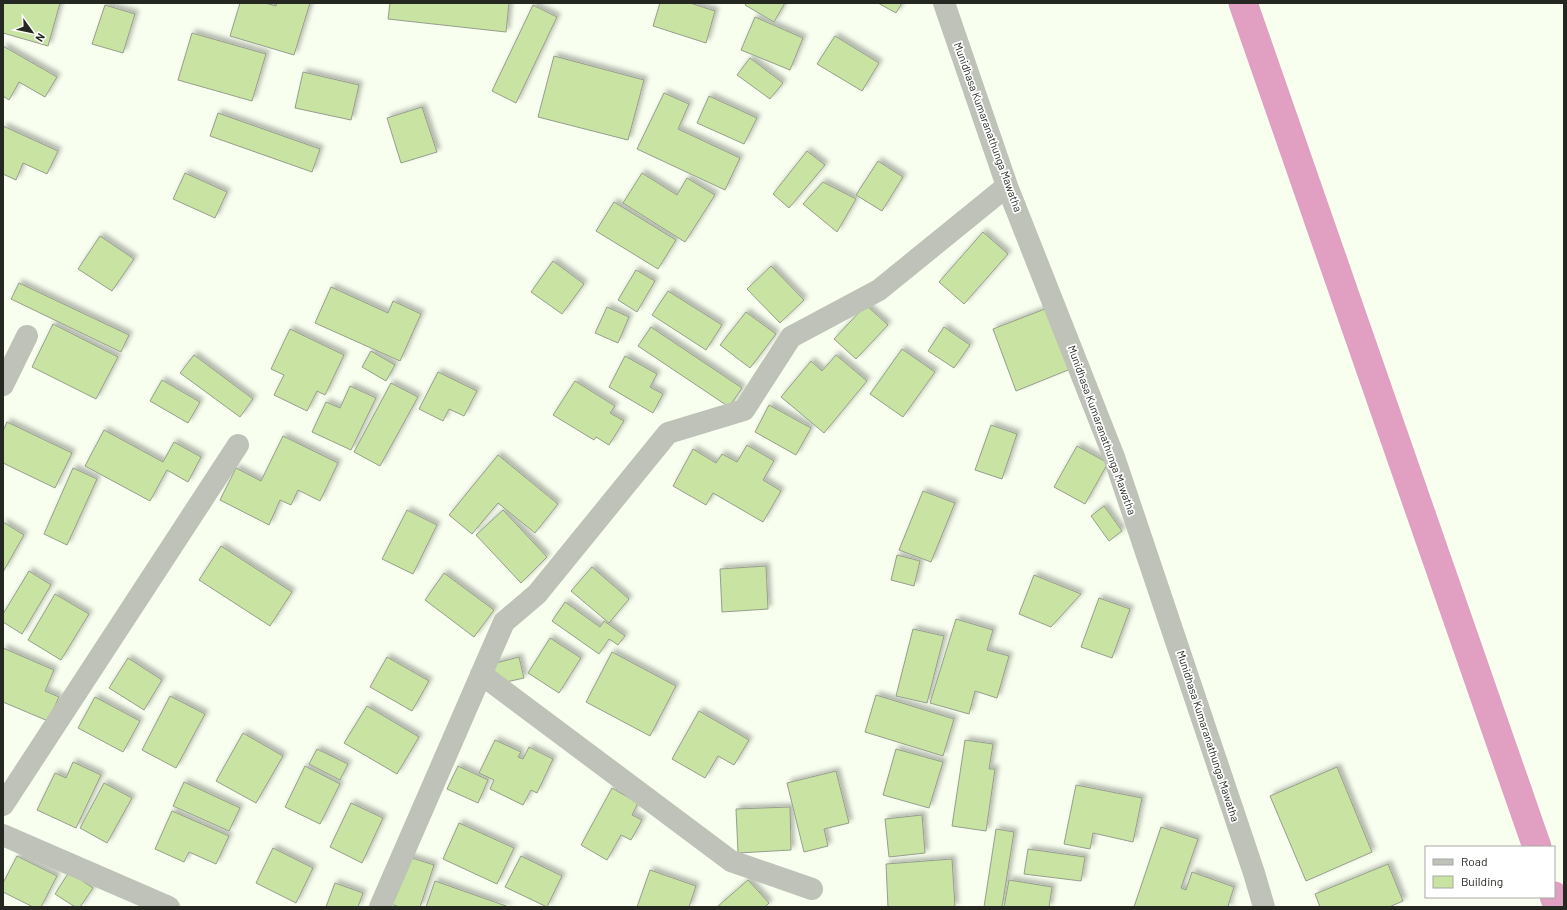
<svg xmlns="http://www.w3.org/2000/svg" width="1567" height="910" font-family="Barlow,sans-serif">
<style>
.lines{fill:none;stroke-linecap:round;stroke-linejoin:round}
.canal{stroke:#e19fc1;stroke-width:29}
.building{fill:#c9e3a2;stroke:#969e8c;filter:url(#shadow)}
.minor{stroke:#bec2b9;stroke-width:22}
.labels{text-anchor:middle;stroke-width:3.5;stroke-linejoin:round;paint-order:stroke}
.street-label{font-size:11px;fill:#252821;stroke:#fff}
</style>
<defs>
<filter id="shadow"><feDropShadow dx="3.5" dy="-3.5" stdDeviation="2" flood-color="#0004"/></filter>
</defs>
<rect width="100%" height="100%" fill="#f8ffef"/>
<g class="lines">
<path class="canal" d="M1243,3L1537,847
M1554,896L1558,907"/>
</g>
<path class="building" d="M3,3H60L48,46L3,33Z
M240,3H265L276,6L277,3H310L294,55L230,36Z
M390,3H509L506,32L388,19Z
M660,3H690L715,11L706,43L653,26Z
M746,3H785L774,22L745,5Z
M878,3H902L896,13Z
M105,5L135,14L123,53L92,44Z
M533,5L557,17L516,103L492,91Z
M755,17L803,38L790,70L741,50Z
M192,33L266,54L252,101L178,80Z
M835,36L879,63L862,91L817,64Z
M3,46L57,77L45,97L19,82L9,100L3,96Z
M554,56L644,80L628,140L538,117Z
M750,58L783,83L770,99L737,75Z
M303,72L359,85L351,120L295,108Z
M664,93L689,104L678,129L740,158L725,190L637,149Z
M709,96L757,118L744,144L697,123Z
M422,107L437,152L401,163L387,118Z
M218,113L320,149L312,172L210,136Z
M3,126L58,151L47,174L23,163L16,180L3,174Z
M807,151L825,165L789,208L773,194Z
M878,161L903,177L882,211L856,195Z
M185,173L227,192L215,218L173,199Z
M642,173L677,195L687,178L715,195L685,242L623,203Z
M823,182L856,199L837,232L803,204Z
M614,202L676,240L658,269L596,231Z
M983,232L1008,254L964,304L939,282Z
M100,236L134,259L112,291L78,269Z
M553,261L584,284L562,314L531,292Z
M771,266L804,300L780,323L747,289Z
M636,270L655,281L637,312L618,300Z
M19,283L129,335L121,352L11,299Z
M331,287L388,313L393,301L421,314L400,361L315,323Z
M668,291L722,325L706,350L652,315Z
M866,305L888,325L856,359L834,339Z
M607,307L629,317L618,343L595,333Z
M1050,307L1073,368L1016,391L993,329Z
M746,312L776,334L750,368L720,345Z
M53,324L118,357L96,399L32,367Z
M651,327L742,388L729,407L638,346Z
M944,327L970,345L954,368L928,351Z
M290,329L344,355L325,395L317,391L307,411L274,395L284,375L271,369Z
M902,349L935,372L903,417L870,394Z
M371,351L395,365L386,381L362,367Z
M194,355L253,399L240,417L180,373Z
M836,355L867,381L824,433L781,397L811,361L822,371Z
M625,356L657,374L650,387L663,394L653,413L609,387Z
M438,372L477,391L464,416L449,409L443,421L419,409Z
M162,380L200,402L188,423L150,401Z
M575,381L615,406L610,413L624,421L609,445L596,437L594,440L553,415Z
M391,383L418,397L380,466L354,452Z
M350,386L376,398L351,450L312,432L326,402L340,408Z
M769,405L811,428L796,455L755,432Z
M7,422L72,453L55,488L3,463V431Z
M991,425L1017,434L1002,479L975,470Z
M104,430L163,462L174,442L201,457L188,482L167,470L150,501L85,466Z
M283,436L338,463L320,501L298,490L291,505L280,500L269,525L220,500L236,468L261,481Z
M747,445L774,461L763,480L781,491L763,522L713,493L706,505L673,486L693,449L716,463L722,454L737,462Z
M1077,446L1108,463L1085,504L1054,487Z
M498,455L558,504L535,533L498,503L472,534L449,515Z
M73,468L97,479L67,545L44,534Z
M923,491L955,503L931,562L899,550Z
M1104,506L1122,531L1109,541L1091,516Z
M407,510L437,525L413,574L382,559Z
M503,510L547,557L521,583L476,535Z
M3,522L24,535L3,572Z
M221,546L292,592L270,626L199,580Z
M897,555L920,561L914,586L891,580Z
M766,566L768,609L722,612L720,569Z
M592,567L629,599L609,623L571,591Z
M29,571L51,585L22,634L3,622V614Z
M444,573L494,610L474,637L425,600Z
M1034,575L1081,594L1051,627L1019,614Z
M55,594L89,614L61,660L28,640Z
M1099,598L1130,609L1112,658L1081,647Z
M565,602L600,627L604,621L625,636L618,645L609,639L599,654L552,621Z
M956,619L993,630L987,650L1009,656L997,698L975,691L969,714L930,703Z
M913,629L944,636L927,703L896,696Z
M550,638L581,658L559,693L528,673Z
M3,648L54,670L45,691L59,697L48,721L3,702Z
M612,652L676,686L650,736L586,702Z
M387,657L429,681L412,711L370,687Z
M519,657L524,678L497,684L492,664Z
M128,658L162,680L144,710L109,688Z
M876,695L954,719L943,756L865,732Z
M170,696L205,714L176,768L142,750Z
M95,697L140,721L123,752L78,728Z
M367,706L419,737L397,774L344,743Z
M699,711L749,740L734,765L718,756L705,778L672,759Z
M243,733L283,756L256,803L216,781Z
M495,740L521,752L518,757L523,759L529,747L553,759L537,793L531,790L523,805L490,789L494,780L479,773Z
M965,740L993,744L989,769H995L986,831L952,826Z
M317,749L348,764L340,780L309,764Z
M896,749L943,762L929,808L883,795Z
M73,762L101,775L76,828L37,810L55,773L66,778Z
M305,766L340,784L320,824L285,807Z
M458,766L488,780L478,803L447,789Z
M1337,767L1372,852L1306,881L1270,796Z
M836,771L849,823L824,829L828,846L804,852L787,783Z
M184,782L240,808L229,831L173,806Z
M104,783L132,798L107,843L80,828Z
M1076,785L1142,798L1133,842L1093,833L1090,849L1064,844Z
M612,788L638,803L632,815L642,820L631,840L621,835L607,860L581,845Z
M351,803L383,818L362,863L330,847Z
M790,807L791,850L738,853L736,809Z
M172,811L229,836L216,864L189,852L184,862L155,849Z
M922,815L925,853L889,857L885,819Z
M459,823L514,848L497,884L443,859Z
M1161,827L1198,839L1181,888L1186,890L1192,872L1234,887L1228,906L1232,907H1134Z
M996,829L1014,832L1002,907H984Z
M273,848L313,868L296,903L256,883Z
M1028,849L1085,857L1081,881L1024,874Z
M17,856L57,876L41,907H33L3,892V883Z
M406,856L434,865L420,907H399L391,904Z
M521,856L562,876L547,907L505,887Z
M952,859L955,907H888L886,864Z
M1388,864L1403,901L1389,907H1320L1315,894Z
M650,870L696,886L689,907H637Z
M69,872L93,888L80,907H75L55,894Z
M748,880L769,903L765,907H717Z
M1009,880L1052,887L1049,907H1004Z
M435,881L509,907H426Z
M335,883L363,893L358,907H326Z"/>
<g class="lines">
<path class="minor" d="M944,3L1007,186L1114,457L1254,873L1264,907
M3,385L27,336
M481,674L731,861L812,889
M3,805L238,445
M3,835L169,907
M380,907L504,622L537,594L668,433L744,410L791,337L879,290L1007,186"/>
</g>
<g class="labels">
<g class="street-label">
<text transform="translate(988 127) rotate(70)" y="4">Munidhasa Kumaranathunga Mawatha</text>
<text transform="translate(1102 430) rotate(70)" y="4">Munidhasa Kumaranathunga Mawatha</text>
<text transform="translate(1208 736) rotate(72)" y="4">Munidhasa Kumaranathunga Mawatha</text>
</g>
</g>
<rect width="1567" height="910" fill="none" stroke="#252821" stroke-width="8"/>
<rect x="1425" y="846" width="130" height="52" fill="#ffffff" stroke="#a8a9a6"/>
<rect x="1433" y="859" width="20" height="6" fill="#bec2b9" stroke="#a8a9a6"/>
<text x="1461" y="866" font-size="12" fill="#252821">Road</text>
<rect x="1433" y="876" width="20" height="12" fill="#c9e3a2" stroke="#a8a9a6"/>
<text x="1461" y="886" font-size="12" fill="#252821">Building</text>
<g transform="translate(32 32) rotate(123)" stroke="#ffffff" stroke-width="3" paint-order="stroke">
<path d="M0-3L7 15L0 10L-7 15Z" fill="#252821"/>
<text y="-6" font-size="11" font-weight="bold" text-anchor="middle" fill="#252821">N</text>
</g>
</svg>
